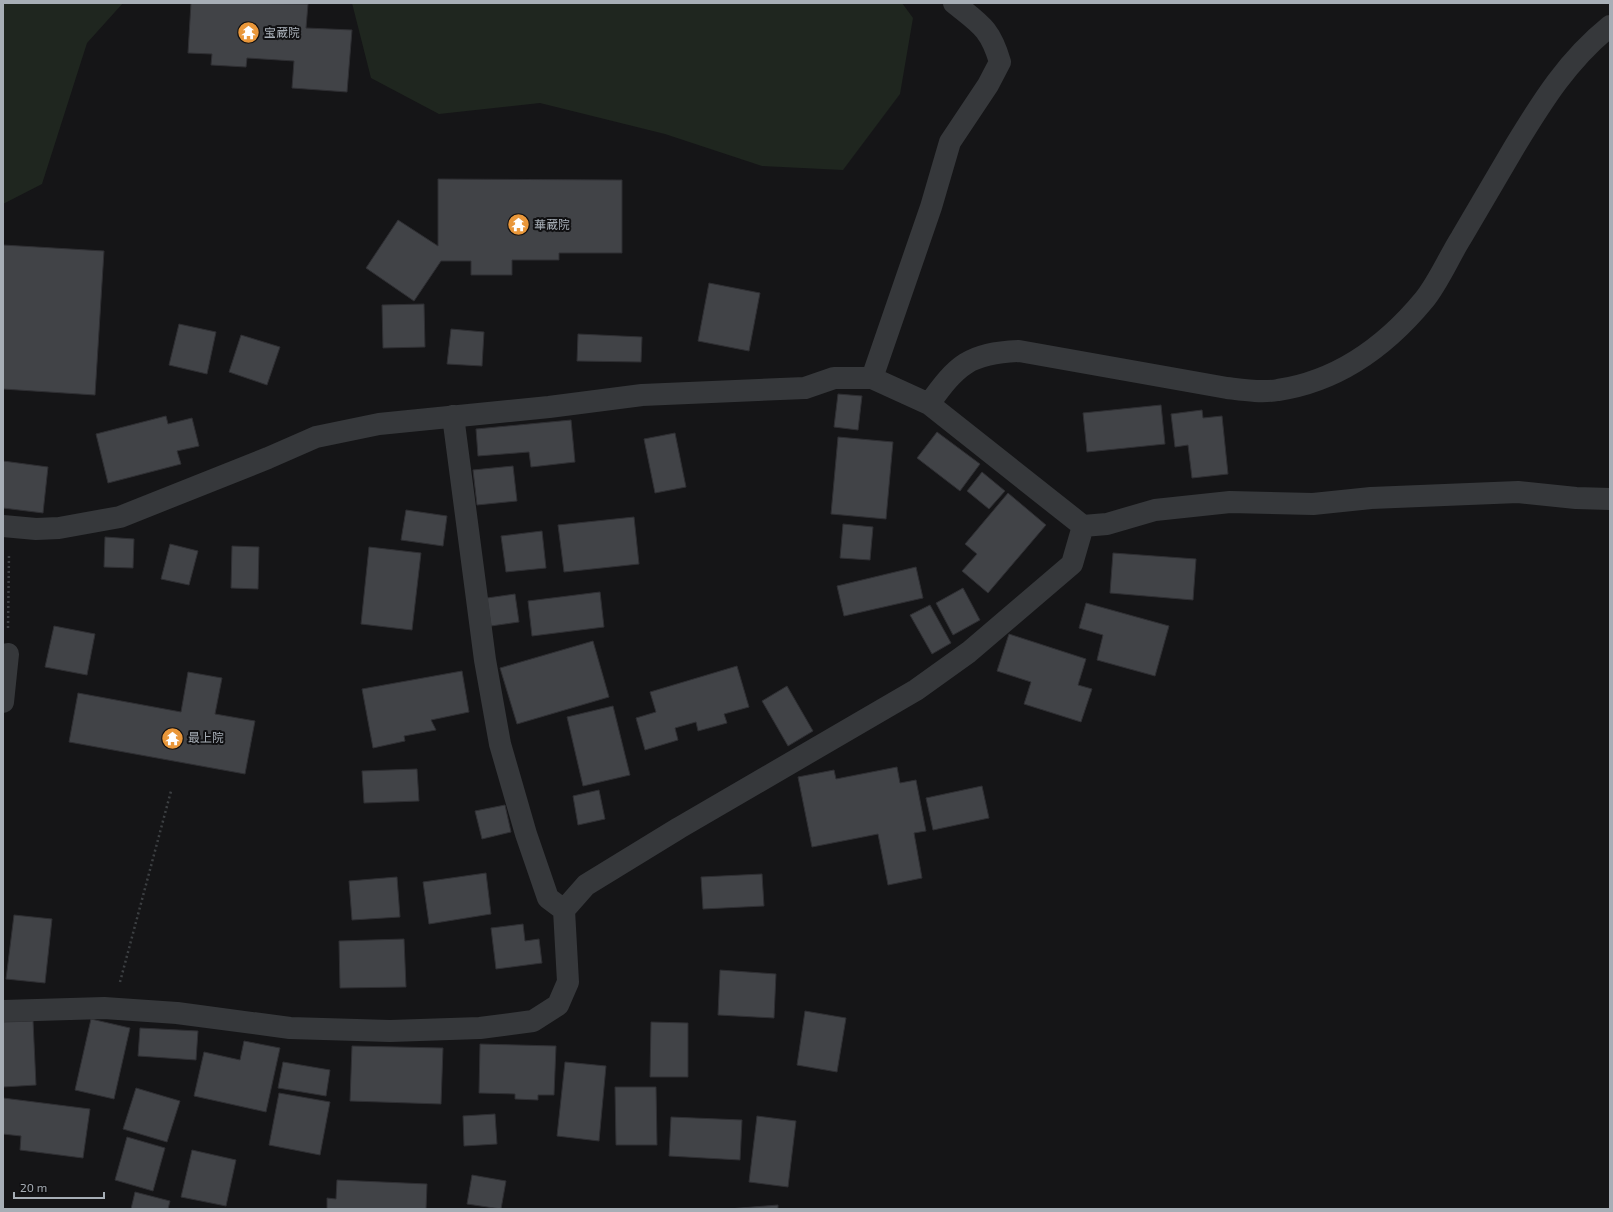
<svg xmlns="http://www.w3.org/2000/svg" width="1613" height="1212" font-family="'Exo 2','Noto Sans JP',sans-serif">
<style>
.green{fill:#1f261f}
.building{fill:#414347;stroke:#2f2f33}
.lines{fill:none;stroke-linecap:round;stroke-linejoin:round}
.path{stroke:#3c3f42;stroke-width:2.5;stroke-dasharray:2 3;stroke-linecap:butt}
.minor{stroke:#36383b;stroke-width:22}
.labels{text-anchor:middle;stroke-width:4;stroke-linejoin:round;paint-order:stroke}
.poi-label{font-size:12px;fill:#a7aeb6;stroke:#101012;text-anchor:start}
</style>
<rect width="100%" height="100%" fill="#151517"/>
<path class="green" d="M3,3H123L87,43L42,184L3,204Z
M352,3H902L913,18L900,94L843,170L762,166L665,134L540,103L439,114L371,78Z"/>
<path class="building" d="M191,3L308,4L306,28L352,30L347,92L292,88L294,61L247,58L246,67L211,65L212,54L188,53Z
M438,179L622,180V253H559V260H512V275H471V261H441L414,301L366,268L398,220L438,246Z
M3,245L104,251L95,395L3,389Z
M709,283L760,293L749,351L698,341Z
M424,304L425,347L383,348L382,305Z
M179,324L216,332L207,374L169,365Z
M451,329L484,332L482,366L447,364Z
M578,334L642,337L641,362L577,361Z
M241,335L280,347L267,385L229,372Z
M838,394L862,396L858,430L834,427Z
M1161,405L1165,444L1087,452L1083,413Z
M1202,410L1203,418L1222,416L1228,474L1192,478L1188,445L1175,447L1171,414Z
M166,416L168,424L192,418L199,446L177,451L181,464L108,483L96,434Z
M571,420L575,462L531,467L529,452L478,456L476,429Z
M937,432L980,464L960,491L917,458Z
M675,433L686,487L655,493L644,439Z
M838,437L893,442L886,519L831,514Z
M3,461L48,467L43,513L3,508Z
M513,466L517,501L477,505L473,470Z
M982,472L1005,491L989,509L967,491Z
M1008,493L1046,525L988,593L962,571L977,554L965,544Z
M406,510L447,516L443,546L401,540Z
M634,517L639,564L564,572L558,525Z
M843,524L873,527L870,560L840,558Z
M542,531L546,568L506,572L501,536Z
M105,537L134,539L133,568L104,567Z
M170,544L198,551L189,585L161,579Z
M232,546L259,547L258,589L231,588Z
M369,547L421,553L412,630L361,624Z
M1113,553L1196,559L1193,600L1110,593Z
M916,567L923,598L844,616L837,586Z
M963,588L980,620L953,635L936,603Z
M600,592L604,627L532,636L528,601Z
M515,594L519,622L491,626L487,598Z
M1086,603L1169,626L1155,676L1097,660L1103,635L1079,628Z
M930,605L951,643L932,654L910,615Z
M54,626L95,634L87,675L45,667Z
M1009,634L1086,659L1078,685L1092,689L1081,722L1024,704L1031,682L997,671Z
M593,641L609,697L517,724L500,668Z
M737,666L749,707L724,714L727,723L698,731L696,722L675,728L678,740L645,750L636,718L656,712L650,692Z
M462,671L469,712L431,720L436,730L404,736L405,741L373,748L362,689Z
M188,672L222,678L215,714L255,721L245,774L69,742L78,693L181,712Z
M787,686L813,731L788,746L762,701Z
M613,706L630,775L583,786L567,717Z
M897,767L900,783L916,780L926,831L914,833L922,878L888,885L878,834L812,847L798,777L834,770L836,779Z
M417,769L419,801L364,803L362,771Z
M982,786L989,818L933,830L926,798Z
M599,790L605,819L578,825L573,796Z
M505,805L511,832L482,839L475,811Z
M486,873L491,914L429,924L423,882Z
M762,874L764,906L703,909L701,877Z
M397,877L400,917L352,920L349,881Z
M14,915L52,919L45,983L6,979Z
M523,924L525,941L539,939L542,963L496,969L491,928Z
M404,939L406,987L340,988L339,941Z
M720,970L776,974L774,1018L718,1015Z
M805,1011L846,1018L837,1072L797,1065Z
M91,1019L130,1028L114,1099L75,1090Z
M33,1021L36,1085L3,1087V1022Z
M651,1022L688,1023V1077H650Z
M140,1028L198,1031L196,1060L138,1056Z
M244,1041L280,1048L266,1112L194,1096L204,1052L240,1060Z
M480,1044L556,1046L554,1095H538V1100L515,1099V1094L479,1093Z
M352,1046L443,1048L441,1104L350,1101Z
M283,1062L330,1070L326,1096L278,1088Z
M565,1062L606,1066L599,1141L557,1136Z
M615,1087H656L657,1145H616Z
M136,1088L180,1101L167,1142L123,1129Z
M279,1093L330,1102L320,1155L269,1145Z
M3,1098L90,1109L83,1158L20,1150L21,1136L3,1134Z
M495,1114L497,1144L464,1146L463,1116Z
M757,1116L796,1121L788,1187L749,1182Z
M671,1117L742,1120L740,1160L669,1156Z
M127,1137L165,1148L153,1191L115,1180Z
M192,1150L236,1160L226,1206L181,1197Z
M472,1175L506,1181L501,1209L467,1204Z
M337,1180L427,1184L426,1209H327V1198L336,1199Z
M135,1192L170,1201L168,1209H131Z
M778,1205V1209H728Z"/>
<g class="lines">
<path class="path" d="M8,628L9,553
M120,982L171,791"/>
<path class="minor" d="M872,378L931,207L950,142L988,85L1000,62C990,28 980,24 954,3
M929,404C957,365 969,353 1019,351L1227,388C1243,390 1261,393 1278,390C1338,381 1386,346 1424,300C1438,283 1449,257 1461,238C1479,207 1497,177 1515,146C1543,100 1568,60 1610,26
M453,416L485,660L500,744L526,834L548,898L564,910
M3,526L36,529L59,528L120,517L268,458L316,437L379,424L549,407L642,395L805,388L834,378H872L929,404L1083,526L1107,524L1155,510L1230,502L1313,504L1371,498L1518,492L1576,498L1610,499
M3,702L8,654
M3,1011L104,1008L177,1013L290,1028L390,1031L480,1028L533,1021L558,1005L568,982L564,910L586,885L679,828L916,690L969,652L1072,564L1083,526"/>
</g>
<defs>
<symbol id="temple-disc" viewBox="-11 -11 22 22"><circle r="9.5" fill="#e9973a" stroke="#101012"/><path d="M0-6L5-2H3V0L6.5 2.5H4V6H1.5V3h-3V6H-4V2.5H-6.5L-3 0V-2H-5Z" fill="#fff"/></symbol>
</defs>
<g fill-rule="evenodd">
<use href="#temple-disc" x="236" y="20" width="25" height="25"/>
<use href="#temple-disc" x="506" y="212" width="25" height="25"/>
<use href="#temple-disc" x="160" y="726" width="25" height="25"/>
</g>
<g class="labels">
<g class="poi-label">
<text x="264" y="37">宝蔵院</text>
<text x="534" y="229">華蔵院</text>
<text x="188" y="742">最上院</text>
</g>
</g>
<rect width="1613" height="1212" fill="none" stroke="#a7aeb6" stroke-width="8"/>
<path d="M14 1192v6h90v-6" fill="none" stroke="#a7aeb6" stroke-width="2"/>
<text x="20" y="1192" font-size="12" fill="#a7aeb6" stroke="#101012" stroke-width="3" paint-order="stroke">20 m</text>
</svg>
